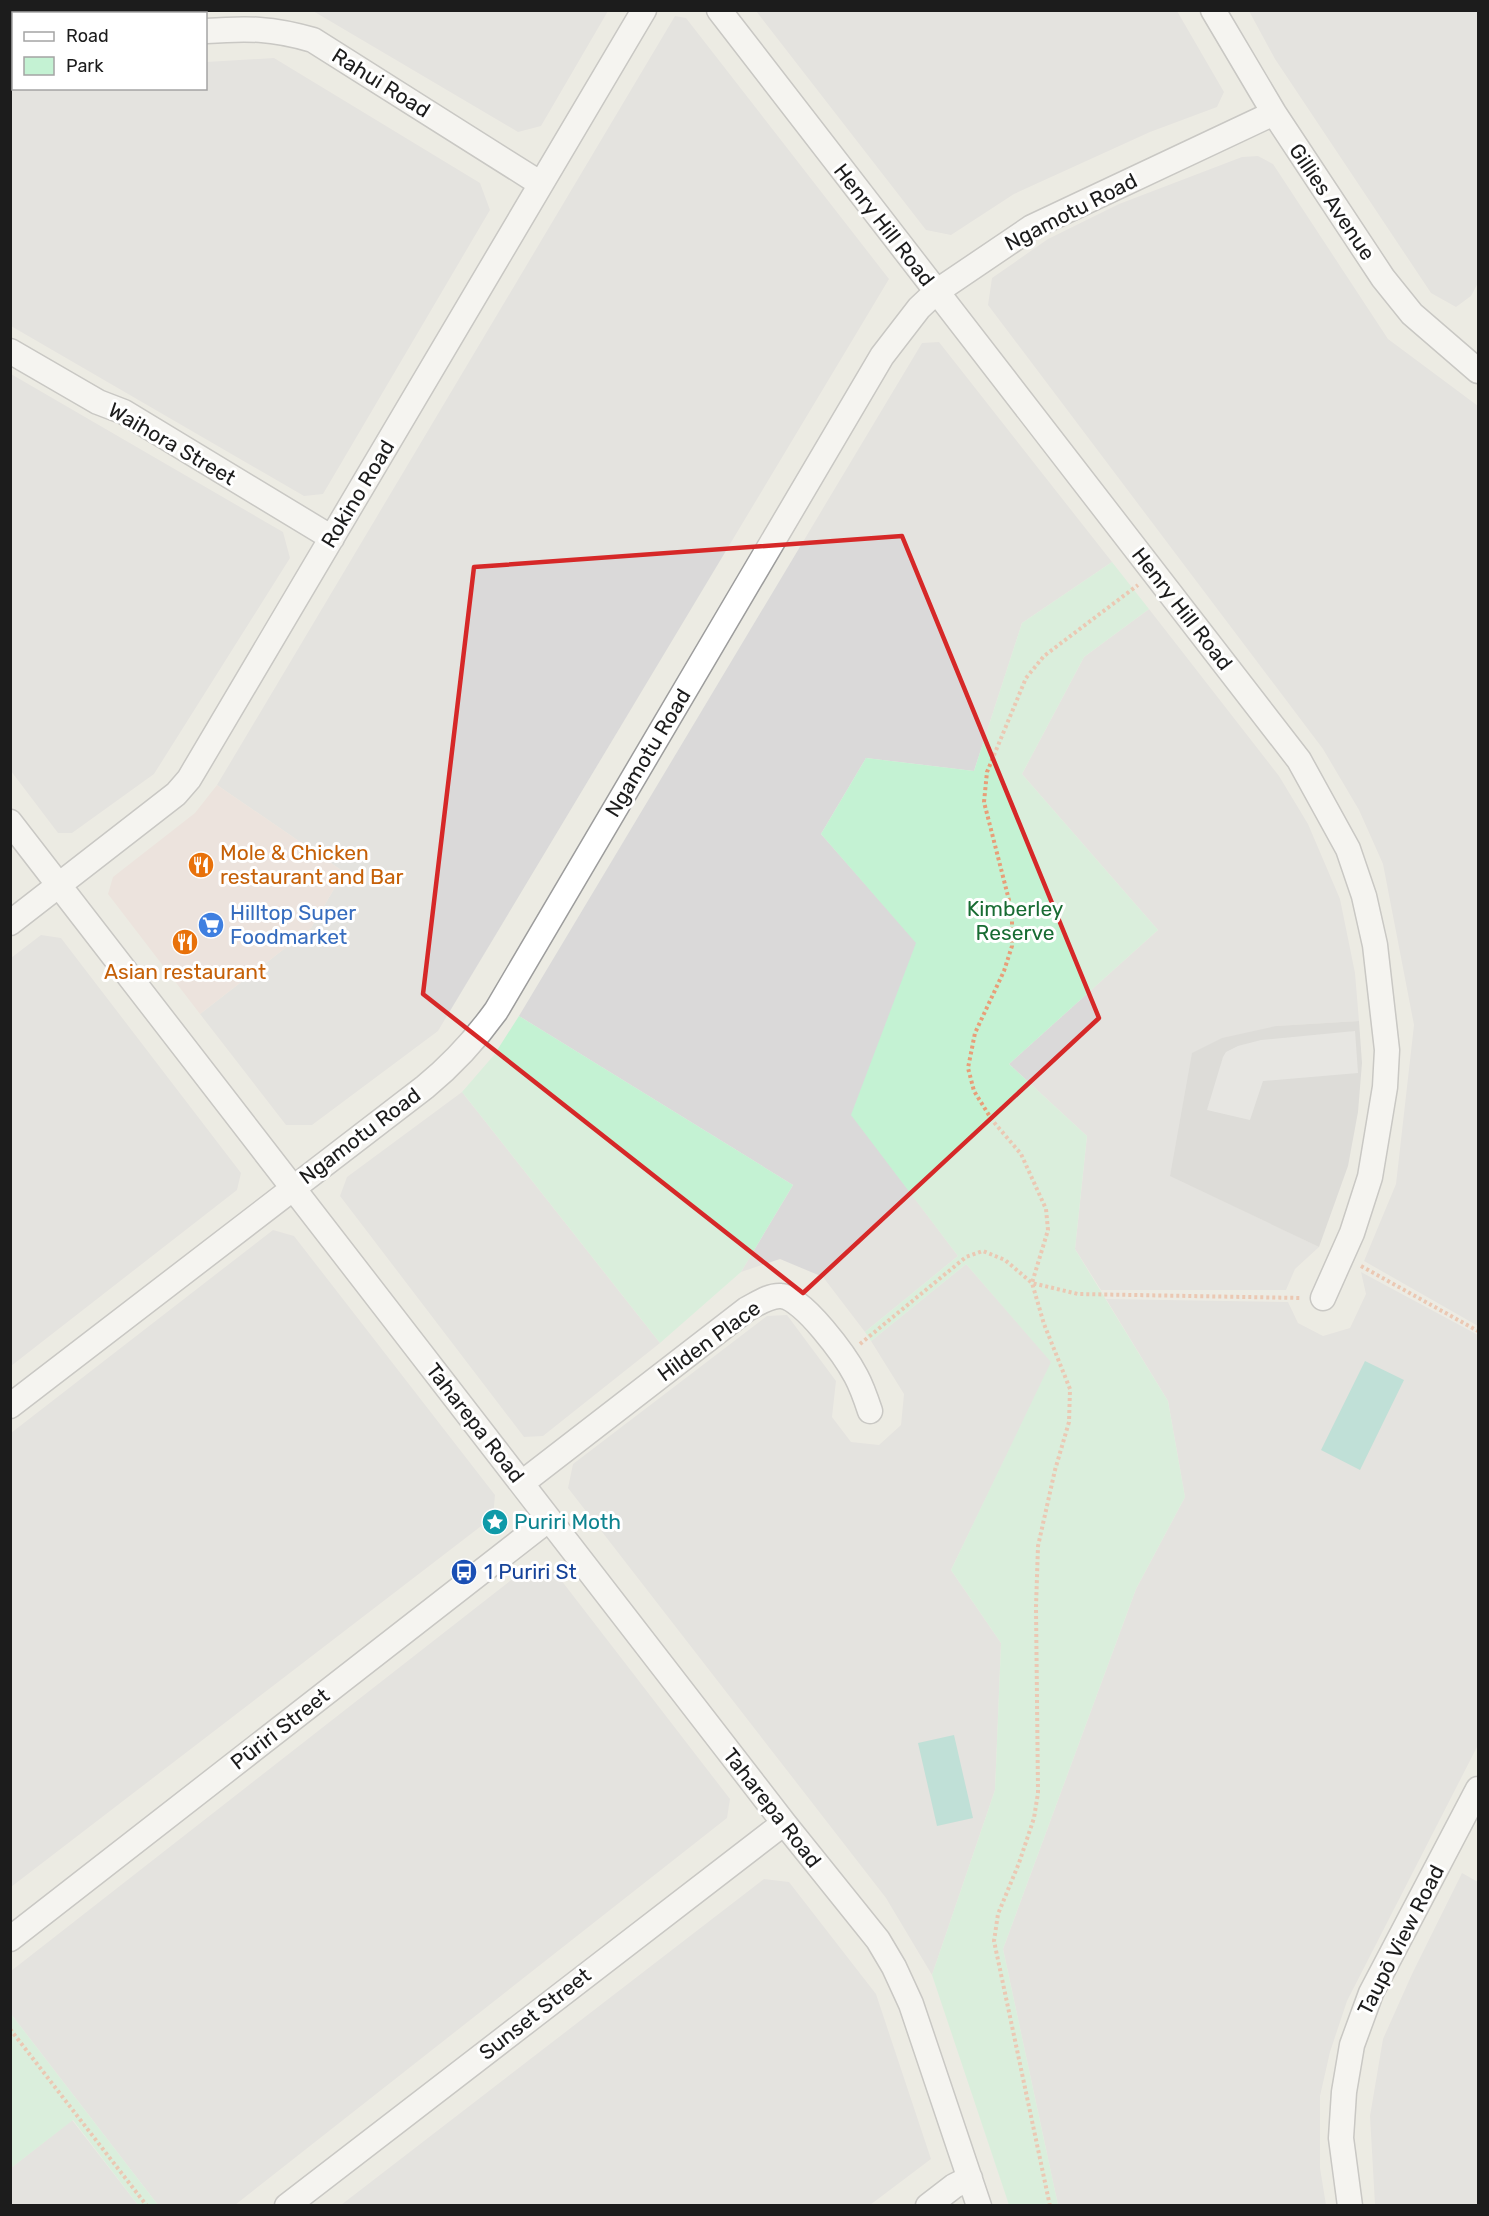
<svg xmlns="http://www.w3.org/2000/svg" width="1489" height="2216" font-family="Rubik,sans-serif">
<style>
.residential{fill:#dad9d9}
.commercial{fill:#ebdad4}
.religious{fill:#cacaca}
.park{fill:#c4f2d3}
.pitch{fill:#8ad2c7}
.parking{fill:#e0e0e0}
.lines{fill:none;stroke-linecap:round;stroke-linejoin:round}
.minor-casing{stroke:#9d9d9d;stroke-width:27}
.path{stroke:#e89e78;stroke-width:4;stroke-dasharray:3 3;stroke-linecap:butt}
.minor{stroke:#fff;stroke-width:24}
.marked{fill:none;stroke:#d62828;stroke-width:4.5;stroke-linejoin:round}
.labels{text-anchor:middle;stroke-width:6;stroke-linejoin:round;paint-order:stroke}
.street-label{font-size:21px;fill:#1c1c1c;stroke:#fff}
.food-label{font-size:21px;fill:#c56008;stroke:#fff;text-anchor:start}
.park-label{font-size:21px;fill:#186c33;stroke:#fff}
.shop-label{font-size:21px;fill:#366cbe;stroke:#fff;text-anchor:start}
.culture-label{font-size:21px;fill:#0d838f;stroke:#fff;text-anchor:start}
.transit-label{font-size:21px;fill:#164399;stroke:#fff;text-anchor:start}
</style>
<rect width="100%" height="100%" fill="#ecebe3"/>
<path class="residential" d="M313,11H608L541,126L518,132Z
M756,11H1177L1224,92L1217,107L1150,132L1014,194L951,235L926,230Z
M1249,11H1478V283L1471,296L1456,307L1431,293L1275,59Z
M675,16L686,18L889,279L438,1031L312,1125H286L200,1014L311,928L344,872L217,785Z
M274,58L480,183L490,210L323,494L304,496L11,326V73H13L14,88H206V62Z
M1258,156L1273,164L1388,339L1478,406V1326L1364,1261L1396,1184L1414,1025L1383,864L1359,810L1323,749L988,305L992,278L1048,239L1119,204L1242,157Z
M939,342L1112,562L1022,623L974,771L866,758L821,834L917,943L852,1115L958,1256L865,1332L823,1277L780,1259L741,1272L793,1185L519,1016L922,343Z
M11,374L283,532L290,558L154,774L72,833H58L11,771Z
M1149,609L1279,776L1308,824L1340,899L1355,973L1359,1021L1276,1026L1170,1175L1319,1247L1295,1269L1286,1290H1101L1075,1249L1087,1136L1009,1064L1158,930L1022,774L1084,657Z
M41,935L61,938L241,1173L237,1190L11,1366V958Z
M462,1092L660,1343L543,1436L524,1437L340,1196L347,1177Z
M273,1230L294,1236L495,1495L493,1517L11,1887V1433Z
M966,1264L1052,1362L951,1570L1001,1643L995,1790L932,1975L886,1898L568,1488L573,1464L767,1316L787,1315L836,1381L832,1417L851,1442L879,1445L901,1425L904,1394L871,1341Z
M1361,1272L1478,1335V1745L1347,2001L1330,2052L1320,2096V2168L1326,2205H1058L1003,1949L1136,1589L1185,1497L1168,1401L1106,1299L1288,1302L1298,1323L1323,1336L1350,1328L1366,1294Z
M533,1563L551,1567L730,1799L727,1818L235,2205H158L11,2014V1971Z
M1462,1873L1478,1882V2205H1375L1370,2116L1383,2039L1412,1974Z
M764,1879L789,1882L876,1994L931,2159L870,2205H341Z
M72,2120L138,2205L11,2206V2168Z"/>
<path class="commercial" d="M217,785L344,872L311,928L200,1014L108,894L113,877L195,813Z"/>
<path class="religious" d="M1359,1021L1362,1063L1358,1112L1348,1166L1319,1247L1170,1176L1192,1053L1222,1038L1276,1026Z"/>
<path class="park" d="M1112,562L1149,609L1084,657L1022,774L1158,930L1009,1064L1087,1136L1075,1249L1168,1401L1185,1497L1136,1589L1003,1949L1058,2205H1009L932,1975L995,1790L1001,1643L951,1570L1051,1362L966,1264L871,1341L865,1332L958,1256L851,1115L916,943L821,834L866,758L974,771L1022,623Z
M519,1016L793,1185L741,1272L660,1343L462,1092L494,1055Z
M10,2014H11L158,2205H138L73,2120L11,2168Z"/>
<path class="pitch" d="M1365,1361L1404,1380L1360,1470L1321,1450Z
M954,1735L973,1818L937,1826L918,1743Z"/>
<path class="parking" d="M1355,1031L1358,1073L1263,1081L1250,1120L1207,1110L1223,1057L1226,1052L1238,1046L1261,1040Z"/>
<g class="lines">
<defs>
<path id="minor" d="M719,10L1299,760L1348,849L1364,896L1375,945L1387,1050L1385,1087L1370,1177L1352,1233L1323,1298
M1213,10L1274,113L1383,278L1412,314L1478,371
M206,31C247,28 272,28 313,40L541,184
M10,42H14
M10,351L98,402L124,412L332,538
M10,822L784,1823L878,1940L894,1967L911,2004L979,2206
M10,923L158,808L176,794L189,779L644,10
M10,1406L425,1087C453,1064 475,1040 496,1011L882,356L919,308L936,292L1032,227L1274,113
M522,1483L747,1309C757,1304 769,1295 781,1296C803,1297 846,1357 856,1376C862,1387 866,1399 870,1411
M10,1939L549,1519
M287,2206L784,1823
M928,2206L954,2186L970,2178
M1350,2206L1341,2138L1344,2092L1352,2045L1371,1993L1478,1789"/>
</defs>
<use href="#minor" class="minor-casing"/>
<path class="path" d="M1361,1266L1478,1331
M860,1344L966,1257L983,1251L1005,1260L1032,1283L1078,1294L1301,1298
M10,2029L147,2206
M1050,2206L994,1941L998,1914L1019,1863L1034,1818L1038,1793L1036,1607L1038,1546L1055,1470L1069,1422L1070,1389L1044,1324L1032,1283L1048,1230L1046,1209L1021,1154L992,1120L974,1091L968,1068L975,1033L1004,971L1012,946V912L984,802L987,772L1026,678L1044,656L1138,585"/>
<use href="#minor" class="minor"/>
</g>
<path d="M0 0H1489V2216H0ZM902,536L1099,1018L803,1293L423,994L474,567Z" fill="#ecebe3" fill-opacity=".55" fill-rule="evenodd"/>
<path class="marked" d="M902,536L1099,1018L803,1293L423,994L474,567Z"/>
<defs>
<symbol id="restaurant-disc" viewBox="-11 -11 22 22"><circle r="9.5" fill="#e8710a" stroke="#fff"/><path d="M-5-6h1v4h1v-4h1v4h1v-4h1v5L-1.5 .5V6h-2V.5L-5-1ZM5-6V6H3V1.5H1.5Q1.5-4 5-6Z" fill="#fff"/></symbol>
<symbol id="supermarket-disc" viewBox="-11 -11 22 22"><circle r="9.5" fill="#3f7fe0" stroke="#fff"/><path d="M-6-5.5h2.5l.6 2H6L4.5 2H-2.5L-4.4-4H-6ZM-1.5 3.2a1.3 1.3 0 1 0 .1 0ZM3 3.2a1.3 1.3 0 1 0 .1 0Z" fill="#fff"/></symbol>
<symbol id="sight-disc" viewBox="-11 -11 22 22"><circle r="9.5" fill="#0f9aa8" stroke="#fff"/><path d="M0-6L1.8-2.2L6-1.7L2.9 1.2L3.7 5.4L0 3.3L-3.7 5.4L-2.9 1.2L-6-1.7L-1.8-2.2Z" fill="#fff"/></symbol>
<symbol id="bus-disc" viewBox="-11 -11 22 22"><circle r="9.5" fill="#1a4fb4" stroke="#fff"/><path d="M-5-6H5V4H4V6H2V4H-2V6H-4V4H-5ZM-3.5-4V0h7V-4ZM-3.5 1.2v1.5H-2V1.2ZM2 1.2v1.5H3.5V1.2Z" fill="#fff"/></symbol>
</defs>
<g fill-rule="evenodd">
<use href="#restaurant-disc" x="186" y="850" width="30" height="30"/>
<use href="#supermarket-disc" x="196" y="910" width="30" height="30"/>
<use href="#restaurant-disc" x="170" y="927" width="30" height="30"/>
<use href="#sight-disc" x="480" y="1507" width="30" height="30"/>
<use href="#bus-disc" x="449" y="1557" width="30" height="30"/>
</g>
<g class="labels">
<g class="street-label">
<text transform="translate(381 83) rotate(32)" y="7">Rahui Road</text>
<text transform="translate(1332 202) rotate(56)" y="7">Gillies Avenue</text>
<text transform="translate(1071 212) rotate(-27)" y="7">Ngamotu Road</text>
<text transform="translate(884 225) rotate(52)" y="7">Henry Hill Road</text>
<text transform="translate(172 444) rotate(30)" y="7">Waihora Street</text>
<text transform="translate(358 494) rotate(-59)" y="7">Rokino Road</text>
<text transform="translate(1182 609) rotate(52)" y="7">Henry Hill Road</text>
<text transform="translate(648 753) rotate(-59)" y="7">Ngamotu Road</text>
<text transform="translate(360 1136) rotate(-37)" y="7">Ngamotu Road</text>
<text transform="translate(709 1341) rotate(-36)" y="7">Hilden Place</text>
<text transform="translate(475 1423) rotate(52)" y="7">Taharepa Road</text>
<text transform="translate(280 1729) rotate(-38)" y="7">Pūriri Street</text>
<text transform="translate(772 1808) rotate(52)" y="7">Taharepa Road</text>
<text transform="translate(1401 1940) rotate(-63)" y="7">Taupō View Road</text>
<text transform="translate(535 2014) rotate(-38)" y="7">Sunset Street</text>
</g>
<g class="food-label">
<text x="220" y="860">Mole &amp; Chicken<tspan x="220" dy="24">restaurant and Bar</tspan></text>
<text x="185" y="979" text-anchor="middle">Asian restaurant</text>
</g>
<g class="park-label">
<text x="1015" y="916">Kimberley<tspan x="1015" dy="24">Reserve</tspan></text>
</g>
<g class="shop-label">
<text x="230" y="920">Hilltop Super<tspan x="230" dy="24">Foodmarket</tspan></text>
</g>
<g class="culture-label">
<text x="514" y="1529">Puriri Moth</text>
</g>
<g class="transit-label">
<text x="484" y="1579">1 Puriri St</text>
</g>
</g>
<rect width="1489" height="2216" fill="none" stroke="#1c1c1c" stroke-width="24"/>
<rect x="12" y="12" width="195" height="78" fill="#ffffff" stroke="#a4a4a4" stroke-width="1.5"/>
<rect x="24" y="32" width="30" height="9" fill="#ffffff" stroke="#a4a4a4" stroke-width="1.5"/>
<text x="66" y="42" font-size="18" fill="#1c1c1c">Road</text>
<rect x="24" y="57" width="30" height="18" fill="#c4f2d3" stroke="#a4a4a4" stroke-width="1.5"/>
<text x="66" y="72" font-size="18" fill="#1c1c1c">Park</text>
</svg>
